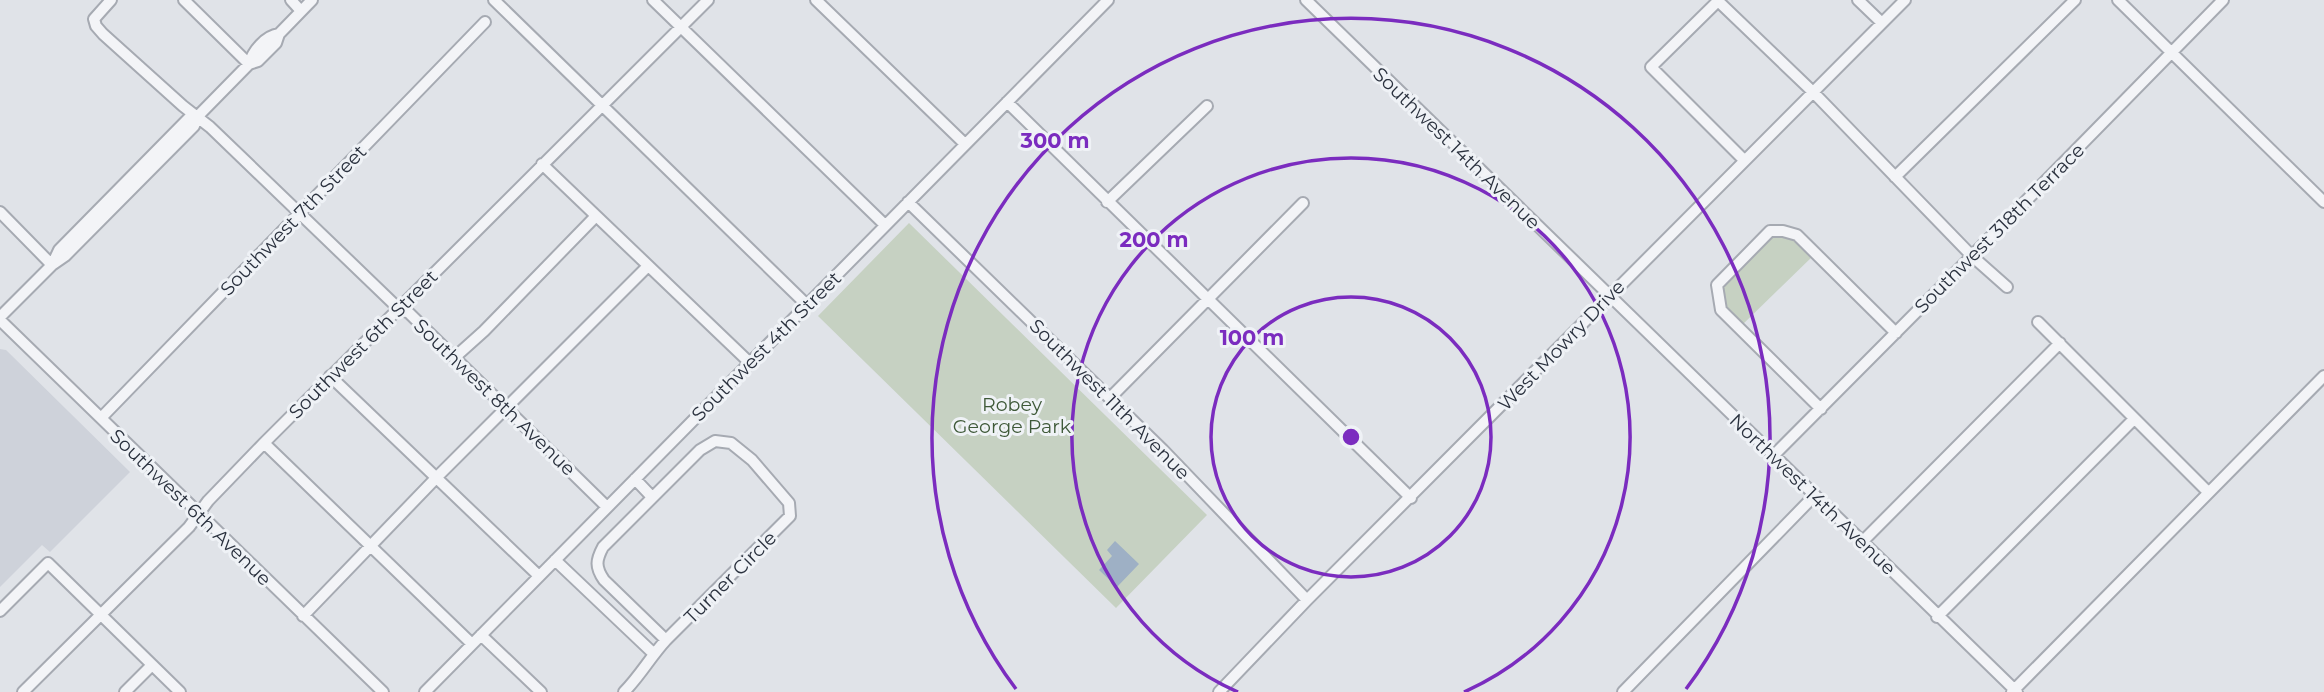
<svg xmlns="http://www.w3.org/2000/svg" width="2324" height="692" font-family="Montserrat,sans-serif">
<style>
.built{fill:#ced2da}
.green{fill:#c6d1c2}
.water{fill:#9eb0c5}
.lines{fill:none;stroke-linecap:round;stroke-linejoin:round}
.minor-casing{stroke:#a6aab2;stroke-width:14}
.minor{stroke:#f3f4f7;stroke-width:10}
.ring{fill:none;stroke:#7b2cbf;stroke-width:3.5}
.labels{text-anchor:middle;stroke-width:6;stroke-linejoin:round;paint-order:stroke}
.street-label{font-size:19px;fill:#2a313e;stroke:#eff2f6}
.park-label{font-size:19px;fill:#3e5938;stroke:#eff2f6}
.centre{fill:#7b2cbf;stroke:#eff2f6;stroke-width:3.5}
.ring-label{font-size:21px;text-anchor:middle;font-weight:bold;fill:#7b2cbf;stroke:#eff2f6;stroke-width:6;stroke-linejoin:round;paint-order:stroke}
</style>
<rect width="100%" height="100%" fill="#e0e3e8"/>
<path class="built" d="M0,349L6,350L130,472L50,552L42,545L0,587Z"/>
<path class="green" d="M909,223L1207,515L1116,608L818,316Z
M1771,232L1797,236L1814,255L1740,327L1723,309L1718,285Z"/>
<path class="water" d="M1115,541L1139,564L1117,587L1099,570L1112,556L1107,550Z"/>
<g class="lines">
<defs>
<path id="minor" d="M111,0L94,19L96,26L103,34L183,106L210,127L398,308L409,313L607,507
M184,0L249,64
M291,0L301,11
M494,0L807,305
M653,0L885,225
M816,0L965,144
M1306,0L2017,692
M1858,0L1882,23
M2118,0L2324,202
M249,64C253,51 265,36 279,34
M1007,102L1411,498
M1744,160L1651,67L1718,1L1814,93L1972,256L2007,287
M542,164L750,363
M1895,177L2075,0
M908,202L1163,450L1307,600
M1107,202L1207,106
M0,212L52,265
M52,265L59,250L189,118L197,117
M0,317L52,265L65,256L194,126L197,117L249,64L258,61L276,43L279,34L312,0
M0,320L383,692
M2038,322L2208,492
M455,357L484,331L596,216
M330,376L539,576
M1110,398L1303,203
M1821,409L1721,310L1717,285L1770,231H1783L1797,235L1896,333
M101,418L485,22
M715,441L731,443L752,460L789,503L790,516L666,640L604,580C595,567 596,560 603,547L700,450Z
M264,443L472,644
M1774,455L1972,256L2223,0
M635,479L652,497
M1863,541L2060,343
M555,560L653,653
M0,611L48,563L180,692
M303,616L436,478L648,266
M1937,617L2134,419
M481,635L541,692
M23,692L189,527L208,501L264,443L708,0
M125,692L152,665
M425,692L1108,0
M624,692C640,676 651,656 666,640
M1219,692L1307,600L1905,0
M1623,692L1815,495
M2012,692L2324,376"/>
</defs>
<use href="#minor" class="minor-casing"/>
<use href="#minor" class="minor"/>
</g>
<g class="ring">
<circle cx="1351" cy="437" r="140"/>
<path d="M1238 692A279 279 0 1 1 1464 692"/>
<path d="M1016 689A419 419 0 1 1 1686 689"/>
</g>
<g class="labels">
<g class="street-label">
<text transform="translate(1457 148) rotate(44)" y="7">Southwest 14th Avenue</text>
<text transform="translate(293 220) rotate(-46)" y="7">Southwest 7th Street</text>
<text transform="translate(1999 228) rotate(-45)" y="7">Southwest 318th Terrace</text>
<text transform="translate(363 344) rotate(-45)" y="7">Southwest 6th Street</text>
<text transform="translate(1561 345) rotate(-46)" y="7">West Mowry Drive</text>
<text transform="translate(766 346) rotate(-45)" y="7">Southwest 4th Street</text>
<text transform="translate(495 397) rotate(44)" y="7">Southwest 8th Avenue</text>
<text transform="translate(1110 399) rotate(45)" y="7">Southwest 11th Avenue</text>
<text transform="translate(1813 494) rotate(44)" y="7">Northwest 14th Avenue</text>
<text transform="translate(191 507) rotate(44)" y="7">Southwest 6th Avenue</text>
<text transform="translate(730 577) rotate(-45)" y="7">Turner Circle</text>
</g>
<g class="park-label">
<text x="1012" y="411">Robey<tspan x="1012" dy="22">George Park</tspan></text>
</g>
</g>
<circle cx="1351" cy="437" r="10" class="centre"/>
<g class="ring-label">
<text x="1055" y="148">300 m</text>
<text x="1154" y="247">200 m</text>
<text x="1252" y="345">100 m</text>
</g>
</svg>
